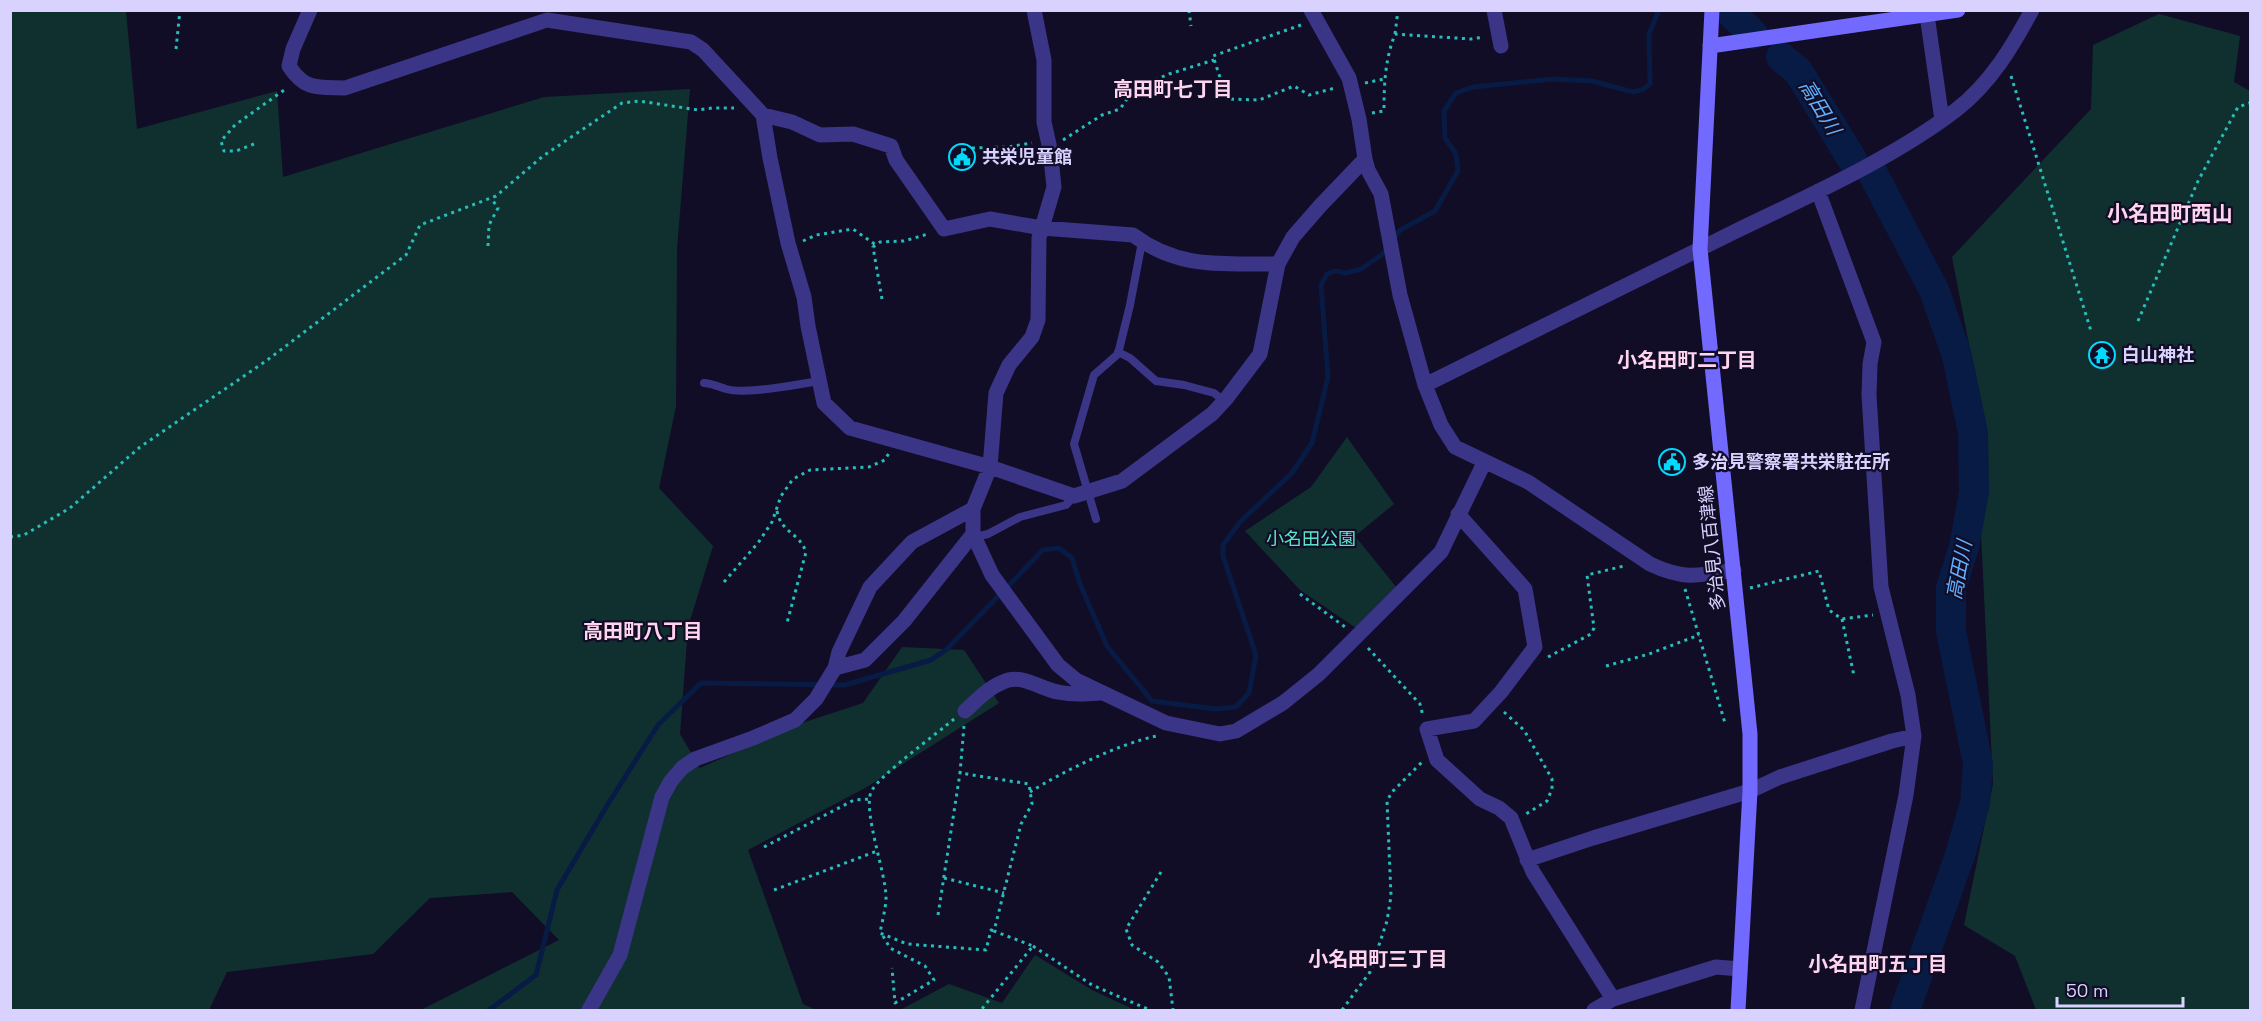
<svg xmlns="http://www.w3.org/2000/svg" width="2261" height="1021" font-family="'Space Grotesk','Noto Sans JP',sans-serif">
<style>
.green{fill:#103030}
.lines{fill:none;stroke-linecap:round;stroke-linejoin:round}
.stream{stroke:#071b45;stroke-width:5}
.river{stroke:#071b45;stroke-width:30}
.path{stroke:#27beba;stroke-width:3;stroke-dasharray:3 4.5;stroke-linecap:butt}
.lane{stroke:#3b3588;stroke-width:8}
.street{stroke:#3b3588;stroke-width:15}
.secondary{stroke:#7269ff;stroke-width:15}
.labels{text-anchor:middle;stroke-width:4.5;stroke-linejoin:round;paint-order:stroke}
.poi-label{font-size:18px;font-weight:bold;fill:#d9d2ff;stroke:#120d26;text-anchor:start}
.park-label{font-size:18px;fill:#56e7c8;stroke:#120d26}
.street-label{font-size:18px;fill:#d9d2ff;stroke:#120d26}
.neighbourhood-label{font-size:20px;font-weight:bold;fill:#ffd4ee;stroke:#120d26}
.water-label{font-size:20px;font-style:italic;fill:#60b0ff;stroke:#120d26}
.quarter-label{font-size:21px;font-weight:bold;fill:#ffd4ee;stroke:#120d26}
</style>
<rect width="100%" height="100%" fill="#120d26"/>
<path class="green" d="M10,11H126L137,129L277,91L283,177L544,97L690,89L677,249L676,406L659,488L713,546L688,627L680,734L700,768L799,724L863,703L902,647L964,650L999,703L865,788L748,850L803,1004L816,1010H421L559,940L512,892L430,898L373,954L227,972L209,1010H11Z
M2159,14L2240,36L2234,82L2250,91V1010H2036L2015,956L1964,925L1993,784L1973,365L1952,257L2091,109L2093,45Z
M1347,437L1394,504L1355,536L1397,588L1356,628L1300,590L1245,531L1311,487Z
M1035,955L1092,990L1135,1010H887L902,1009L949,984L1002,1003Z"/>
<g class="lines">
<path class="stream" d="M489,1010L536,975L557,890L608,804L658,725L701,683L845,685L931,660L947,649L1043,550L1059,548L1072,558L1080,584L1107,646L1152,701L1216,709L1236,707L1249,693L1256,655L1223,556V545L1240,522L1292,473L1312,443L1328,377L1321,285L1327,274L1335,271L1346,273L1361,269L1383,254L1400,230L1435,211L1458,171L1456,154L1445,138L1444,111L1456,93L1473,87L1553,79L1592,81L1633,92L1642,90L1650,84L1649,34L1659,10"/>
<path class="river" d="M1728,10L1753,34
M1781,57L1798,71L1853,161
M1872,172L1934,290L1957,356L1973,433L1974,492L1964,547L1951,588V631L1978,764L1975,803L1960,855L1905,1010"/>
<path class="path" d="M1189,10L1191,26
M1301,25L1213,56L1227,99L1259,100L1294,86L1309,95L1335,88
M1395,34L1398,10
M176,49L180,10
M2011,76L2091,331
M1365,83L1384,79
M1372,113L1384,111C1384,84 1385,60 1395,34L1471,39L1484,37
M1063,140L1102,115L1120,109L1134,89L1169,74L1214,60
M254,144L236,151H224L221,141L235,125L287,88
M972,148L1007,147L1032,143
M803,241L816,235L853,229L876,245
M488,246L489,225L498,208L491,198
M882,299L873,247L880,242L904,241L928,234
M2138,321L2198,181L2238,107L2250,103
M777,511C781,533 799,532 806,552L787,623
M10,537L24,535L70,508L140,447L266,361L406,255L420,225L496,196L543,156L622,103L639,101L698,110L712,108H734
M724,582L758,543L772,522L781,496L793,479L810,470L869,467L885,460L889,453
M1750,588L1819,571L1829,610L1842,619L1873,615
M1685,589L1725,723
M1300,594L1345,627
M1842,619L1854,676
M1368,648L1420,704L1423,716
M1548,657L1591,634L1594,628L1587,575L1624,566
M1606,666L1649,654L1699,635
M1504,712L1524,730L1552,779V789L1547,801L1526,814
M954,719C938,733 878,776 871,792C863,812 886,874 886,897C886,908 882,922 880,933L907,944L986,950L991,930L994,931
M964,726L960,773L1029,784L1032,804L1021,824L994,931L1033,946L981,1010
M1030,792C1062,772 1120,743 1157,736
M764,847L854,800L871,799
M1161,872L1126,929L1132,945L1158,962L1169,977L1173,1010
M944,878L1004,893
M774,890L877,851
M938,915L960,773
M883,936L890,948L925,966L934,980L895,1003L892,968
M1033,946L1092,985L1150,1010
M1342,1010L1370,972L1387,921L1391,896L1387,801L1392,792L1422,762"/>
<path class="lane" d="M1118,352L1130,358L1156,381L1184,385L1214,393L1224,401
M704,383C713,384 717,386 726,389C747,395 797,384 820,381
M1096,519L1074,444L1094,375L1118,354L1130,305L1142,242
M975,537L988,534L1020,517L1066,505L1074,496"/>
<path class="street" d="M310,10L293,49L289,66C305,91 318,87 345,88L547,20L691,42L703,50L763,115L770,158L788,243L804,297L808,326L824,403L850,428L990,467L1074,496L1122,481L1212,414L1226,399L1260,354L1278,264L1293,237L1320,206L1365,159
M1034,10L1044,60V122L1050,149L1054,187L1039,238L1038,320L1032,337L1009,365L996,393L990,467L973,509V534L992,575L1058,665L1076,680L1166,723L1220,734L1236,731L1283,703L1319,674L1441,552L1484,463
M1311,10L1349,78L1359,119L1365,159L1368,170L1381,194L1400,295L1425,385L1441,425L1455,447L1528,482L1650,564C1684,580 1698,576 1734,570
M1494,10L1501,46
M1927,15L1942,120
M763,115L792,122L820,135L853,134L891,146L896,160L944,229L990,219L1042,228L1133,235C1180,270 1223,263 1278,264
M1818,191L1874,342L1870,364L1869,395L1881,587L1908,695L1914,736L1906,795L1862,1010
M1425,385C1528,334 1631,283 1734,232C1806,197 1892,159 1956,110C1990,84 2012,47 2032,10
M1458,514L1525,589L1535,647L1501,692L1474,721L1427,729L1437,760L1480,799L1499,808L1511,818L1533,872L1613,999
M835,668L839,652L870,587L912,542L973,509
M965,711C977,700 988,688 1003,682C1022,673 1040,689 1058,692C1072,695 1086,694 1100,693
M1527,860L1593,838L1750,791L1780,777L1892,741L1914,736
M589,1010L620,955L662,797L671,781L682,768L695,759L753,738L795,720L816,699L835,668L865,660L904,621L973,534
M1594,1010L1613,999L1716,967L1740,969"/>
<path class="secondary" d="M1712,10L1700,249L1750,734V791L1738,1010
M1710,46L1958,10"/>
</g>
<defs>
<symbol id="civic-ring" viewBox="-11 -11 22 22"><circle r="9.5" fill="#120d26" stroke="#00dbfd" stroke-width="1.5"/><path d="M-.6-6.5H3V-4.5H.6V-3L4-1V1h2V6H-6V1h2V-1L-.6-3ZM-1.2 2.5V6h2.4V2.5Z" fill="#00dbfd"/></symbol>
<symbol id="temple-ring" viewBox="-11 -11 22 22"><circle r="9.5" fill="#120d26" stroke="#00dbfd" stroke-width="1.5"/><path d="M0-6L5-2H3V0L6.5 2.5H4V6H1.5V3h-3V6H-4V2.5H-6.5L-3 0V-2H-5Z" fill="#00dbfd"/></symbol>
</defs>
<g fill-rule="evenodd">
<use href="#civic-ring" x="947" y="142" width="30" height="30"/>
<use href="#temple-ring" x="2087" y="340" width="30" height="30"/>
<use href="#civic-ring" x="1657" y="447" width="30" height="30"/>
</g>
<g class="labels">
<g class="poi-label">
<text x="982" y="163">共栄児童館</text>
<text x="2122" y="361">白山神社</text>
<text x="1692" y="468">多治見警察署共栄駐在所</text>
</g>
<g class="park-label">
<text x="1311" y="545">小名田公園</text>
</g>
<g class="street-label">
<text transform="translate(1712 548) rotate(-96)" y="6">多治見八百津線</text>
</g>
<g class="neighbourhood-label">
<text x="1173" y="96">高田町七丁目</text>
<text x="1687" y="367">小名田町二丁目</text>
<text x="643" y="638">高田町八丁目</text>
<text x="1378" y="966">小名田町三丁目</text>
<text x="1878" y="971">小名田町五丁目</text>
</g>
<g class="water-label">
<text transform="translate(1820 107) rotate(59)" y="7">高田川</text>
<text transform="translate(1959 570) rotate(-79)" y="7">高田川</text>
</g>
<g class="quarter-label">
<text x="2170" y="221">小名田町西山</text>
</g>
</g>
<rect width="2261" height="1021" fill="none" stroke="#d9d2ff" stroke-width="24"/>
<path d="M2057 997v9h126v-9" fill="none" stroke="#d9d2ff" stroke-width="3"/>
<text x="2066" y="997" font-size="18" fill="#d9d2ff" stroke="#120d26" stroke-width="4.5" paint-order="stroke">50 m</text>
</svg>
